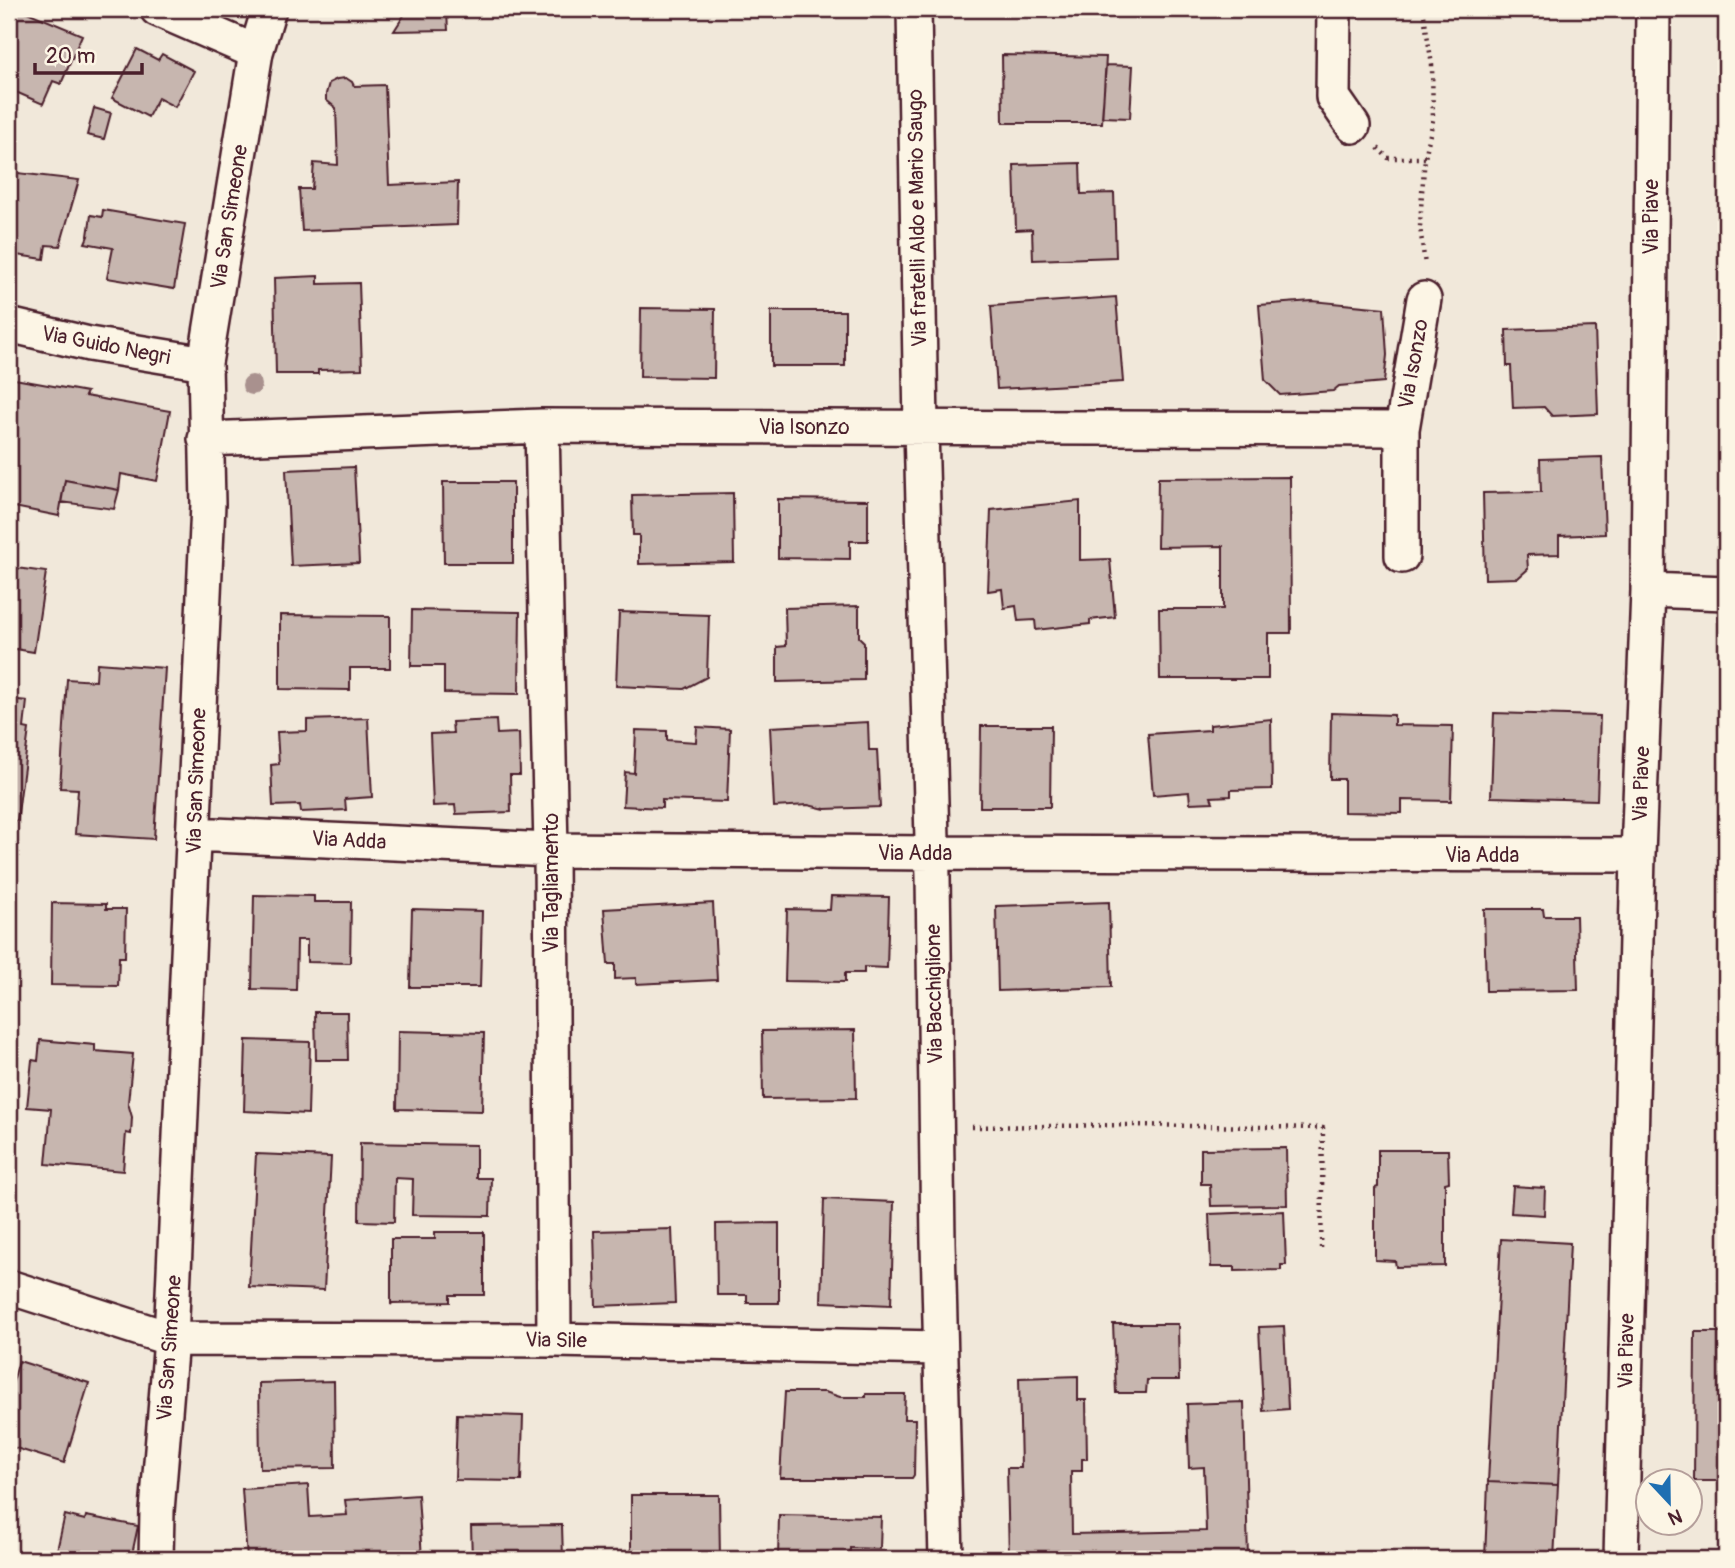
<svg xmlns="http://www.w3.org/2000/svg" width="1735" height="1568" font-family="Pangolin,sans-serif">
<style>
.building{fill:#c7b6af;stroke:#4a1f2b;stroke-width:2}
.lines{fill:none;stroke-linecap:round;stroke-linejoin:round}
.minor-casing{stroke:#4a1f2b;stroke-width:38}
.path{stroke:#4a1f2b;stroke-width:4.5;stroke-dasharray:2 5;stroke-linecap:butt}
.minor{stroke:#fcf5e5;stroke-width:33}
.tree{fill:#a9918e}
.labels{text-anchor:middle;stroke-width:6;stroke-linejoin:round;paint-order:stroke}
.street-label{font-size:21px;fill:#4a1f2b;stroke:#fcf5e5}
</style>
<rect width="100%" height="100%" fill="#f1e8da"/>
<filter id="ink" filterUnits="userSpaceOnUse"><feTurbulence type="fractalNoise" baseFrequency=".0143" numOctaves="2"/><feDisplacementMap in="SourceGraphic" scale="14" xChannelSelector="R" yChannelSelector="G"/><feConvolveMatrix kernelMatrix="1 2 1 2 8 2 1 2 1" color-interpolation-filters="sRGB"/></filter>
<g filter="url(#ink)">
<path class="building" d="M13,9H20L82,35L61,84L53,81L43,104L9,89V19Z
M408,9H474V12H447L448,30L394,31Z
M495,9H545V13L495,12Z
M137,49L158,60L162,54L194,71L175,107L158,98L148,117L112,98Z
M1002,55L1106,57L1102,123H1003Z
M1106,65L1133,66L1130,118L1102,117Z
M346,78L352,82L354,86L385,85L389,185L458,182L457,225L302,231L299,189H312L314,163L338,165L336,108L326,100V94L329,83L337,79Z
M94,108L111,113L104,139L87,135Z
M1080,163L1081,194L1114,193L1116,257L1033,260L1032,229L1016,230L1014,165Z
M9,172L79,180L60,246L46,245L44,259L9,254Z
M103,210L185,224L174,289L107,278L113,248L85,243L88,236L91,215L102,217Z
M318,276V284L359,283L362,369L318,370V374H276L274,278Z
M1116,297L1123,382L997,389L991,306Z
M1312,301L1384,308L1387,355L1384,382L1339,386L1333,391L1280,395L1265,380L1259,305Z
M641,308L715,309L714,378L640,377Z
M771,311H845V366H771Z
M1595,327L1598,414L1552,416L1544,407L1513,408L1511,366H1507L1506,330Z
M9,378L87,392L85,396L170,411L157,481L121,474L119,490L65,480L59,516L9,506Z
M1602,457L1605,534L1559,536V554L1527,555L1528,569L1518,578L1485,579L1483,493L1541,492L1540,459Z
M354,467L359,563L291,566L286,470Z
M1290,477L1291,633H1268V679H1160L1159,609H1223V546L1157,547L1158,478Z
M65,480L119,490L114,509L61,502Z
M443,482H513V563H444Z
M733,493L734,562L639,564V535H633L632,495Z
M778,499L868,500V541H850V559L778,558Z
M1080,501V560L1110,559L1115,617L1090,620V624L1036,630L1035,620L1018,621L1016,606L1004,608L1002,589L988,591L991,510Z
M9,567L46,572L34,652L9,648Z
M859,606V637L864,642V680L777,682V647L786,646L785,608Z
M412,610L520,612L519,694L444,693V666H411Z
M619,612L709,615L707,677L684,689L616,686Z
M280,615L390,616V668H350V690L280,689Z
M97,663L165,668L154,839L75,834L78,789L60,788L67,679L96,681Z
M9,699L27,701L24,728L29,729L17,821L9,820Z
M1331,713L1394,715V725L1453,726L1451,801L1402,800V813L1344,812V779H1330Z
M1494,713L1600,716L1597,800L1491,797Z
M368,718L372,797L345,799L346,810L301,812L300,805L273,806L271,765L279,764L277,732L307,731V720Z
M1271,719L1272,789L1231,790V796L1211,797L1213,802L1190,803L1189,792L1153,795L1148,734L1210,730V725Z
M496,720L497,734L519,733L520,775H510L511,812L456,814L455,805L433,806L430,734L453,733L452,722Z
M868,722L869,750H877L880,807L825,809L808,805L774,807L770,727Z
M981,726H1051L1050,807H980Z
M697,727L730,729L727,802L662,800V808L623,806L625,772L634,773L636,730L667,731V740L696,742Z
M254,895L314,896V902H351L350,963L307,962V940H297L296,990L252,989Z
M831,896L889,897L887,968L864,967V973H845V982L785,981L787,909L830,910Z
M1109,902L1111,987L998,991L996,906Z
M52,903L106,904V909H126L125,957H119L118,986L51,985Z
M713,903L717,980L636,984V978L615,979V964H608L604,909Z
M412,909L482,911L480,987H410Z
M1484,909H1543L1544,916H1576L1578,990L1486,991Z
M315,1012H347L348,1060H316Z
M855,1030L856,1098L763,1099L762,1031Z
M398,1031L484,1033L482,1111L397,1109Z
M40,1040L95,1045V1051L133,1054L128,1103L132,1117L131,1134L126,1133L123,1171L46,1164L51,1109L27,1107L32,1060L38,1061Z
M246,1040L310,1042L308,1114L244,1111Z
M360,1143L476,1145V1178H491L490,1216L412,1215L413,1179L395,1178L394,1222L359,1221Z
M1286,1148L1287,1205L1211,1206L1210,1184H1201V1149Z
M1378,1150H1448L1449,1182L1445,1183V1266L1396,1267L1395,1261L1375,1260V1188L1378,1187Z
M256,1154L331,1157L324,1290L249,1287Z
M1513,1186L1545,1188L1544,1215L1511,1213Z
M824,1199L894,1202L891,1305L821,1302Z
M1284,1211L1286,1265H1281V1270L1235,1271V1267H1211L1209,1214Z
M779,1223V1303H747V1295H717L716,1224Z
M672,1229L675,1303L596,1306L594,1231Z
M435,1232H484V1295H450V1302L392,1303L391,1305V1239H435Z
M1501,1239L1570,1243L1558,1485L1488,1482Z
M1113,1324H1178L1179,1380H1147L1146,1393H1116Z
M1284,1326L1288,1409L1263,1411L1259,1327Z
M1695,1332H1726V1481H1694Z
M19,1361L89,1383L64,1463L9,1446V1395Z
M1078,1376V1400H1086L1087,1459H1082V1471H1071L1072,1534L1206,1531L1204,1467L1189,1468L1187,1404L1244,1402L1248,1559H1009L1007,1468H1021L1019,1378Z
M334,1381L335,1468L260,1469L259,1383Z
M785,1392H825L840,1397H866V1394H905L904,1419H915L914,1475L912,1478H780Z
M457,1414L523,1416L521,1481L455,1480Z
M1488,1482L1558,1485L1554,1559H1485Z
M308,1485L310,1517L347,1515L345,1500L418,1495L422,1559H342V1554L247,1559L242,1489Z
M631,1495H719L720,1559H631Z
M65,1515L85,1520L86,1516L138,1526L131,1559H55Z
M779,1515L881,1517L880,1549L850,1548V1559H778Z
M562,1525L563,1559H472L471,1526Z"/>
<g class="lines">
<defs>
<path id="minor" d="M157,9L256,52
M914,9L921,428L933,877L938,1242L946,1559
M1334,9L1333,97L1353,126
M9,325L89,344L205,363
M542,426L551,850L554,1340
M205,439L542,426L1402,429
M1402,556V429L1424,299
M1648,590L1726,593
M193,834L551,850L931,853L1638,855
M9,1287L171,1339L554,1340L940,1348
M156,1559L157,1511L171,1339L208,504L205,363L256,52L269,9
M1621,1559L1638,855L1648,590L1653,9"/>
</defs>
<use href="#minor" class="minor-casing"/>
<path class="path" d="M1423,9L1432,65L1433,120L1425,158L1422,192L1420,227L1425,265
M1378,148L1388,158H1425
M972,1127L1132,1125L1323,1128L1321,1250"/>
<use href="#minor" class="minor"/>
</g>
<circle class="tree" cx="252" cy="385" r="10"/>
</g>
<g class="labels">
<g class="street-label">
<text transform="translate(229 217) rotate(-81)" y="7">Via San Simeone</text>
<text transform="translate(1651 217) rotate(-90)" y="7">Via Piave</text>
<text transform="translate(917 218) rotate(-91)" y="7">Via fratelli Aldo e Mario Saugo</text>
<text transform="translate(106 345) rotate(11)" y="7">Via Guido Negri</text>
<text transform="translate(1413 364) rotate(-80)" y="7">Via Isonzo</text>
<text x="804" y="434">Via Isonzo</text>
<text transform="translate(196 781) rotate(-88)" y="7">Via San Simeone</text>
<text transform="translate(1641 784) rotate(-88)" y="7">Via Piave</text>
<text transform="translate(349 840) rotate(3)" y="7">Via Adda</text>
<text x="915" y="860">Via Adda</text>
<text x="1482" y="862">Via Adda</text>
<text transform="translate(551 883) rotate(-90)" y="7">Via Tagliamento</text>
<text transform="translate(934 994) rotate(-91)" y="7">Via Bacchiglione</text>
<text transform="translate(556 1340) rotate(1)" y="7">Via Sile</text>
<text transform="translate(169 1348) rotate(-86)" y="7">Via San Simeone</text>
<text transform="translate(1626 1351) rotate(-89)" y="7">Via Piave</text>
</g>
</g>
<rect width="1735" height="1568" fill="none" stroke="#fcf5e5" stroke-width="35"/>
<rect x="18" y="18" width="1700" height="1533" fill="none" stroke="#4a1f2b" stroke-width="2.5" filter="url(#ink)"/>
<g transform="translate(1669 1502) rotate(158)"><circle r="33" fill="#fcf5e5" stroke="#b59f9b" stroke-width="2"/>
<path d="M0-5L12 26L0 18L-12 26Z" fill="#1f6fb2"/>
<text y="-10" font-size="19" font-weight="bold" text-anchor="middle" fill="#4a1f2b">N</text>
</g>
<path d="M35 63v10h107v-10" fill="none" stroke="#4a1f2b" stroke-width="3.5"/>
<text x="46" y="63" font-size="21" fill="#4a1f2b" stroke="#fcf5e5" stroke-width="5" paint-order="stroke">20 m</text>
</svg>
